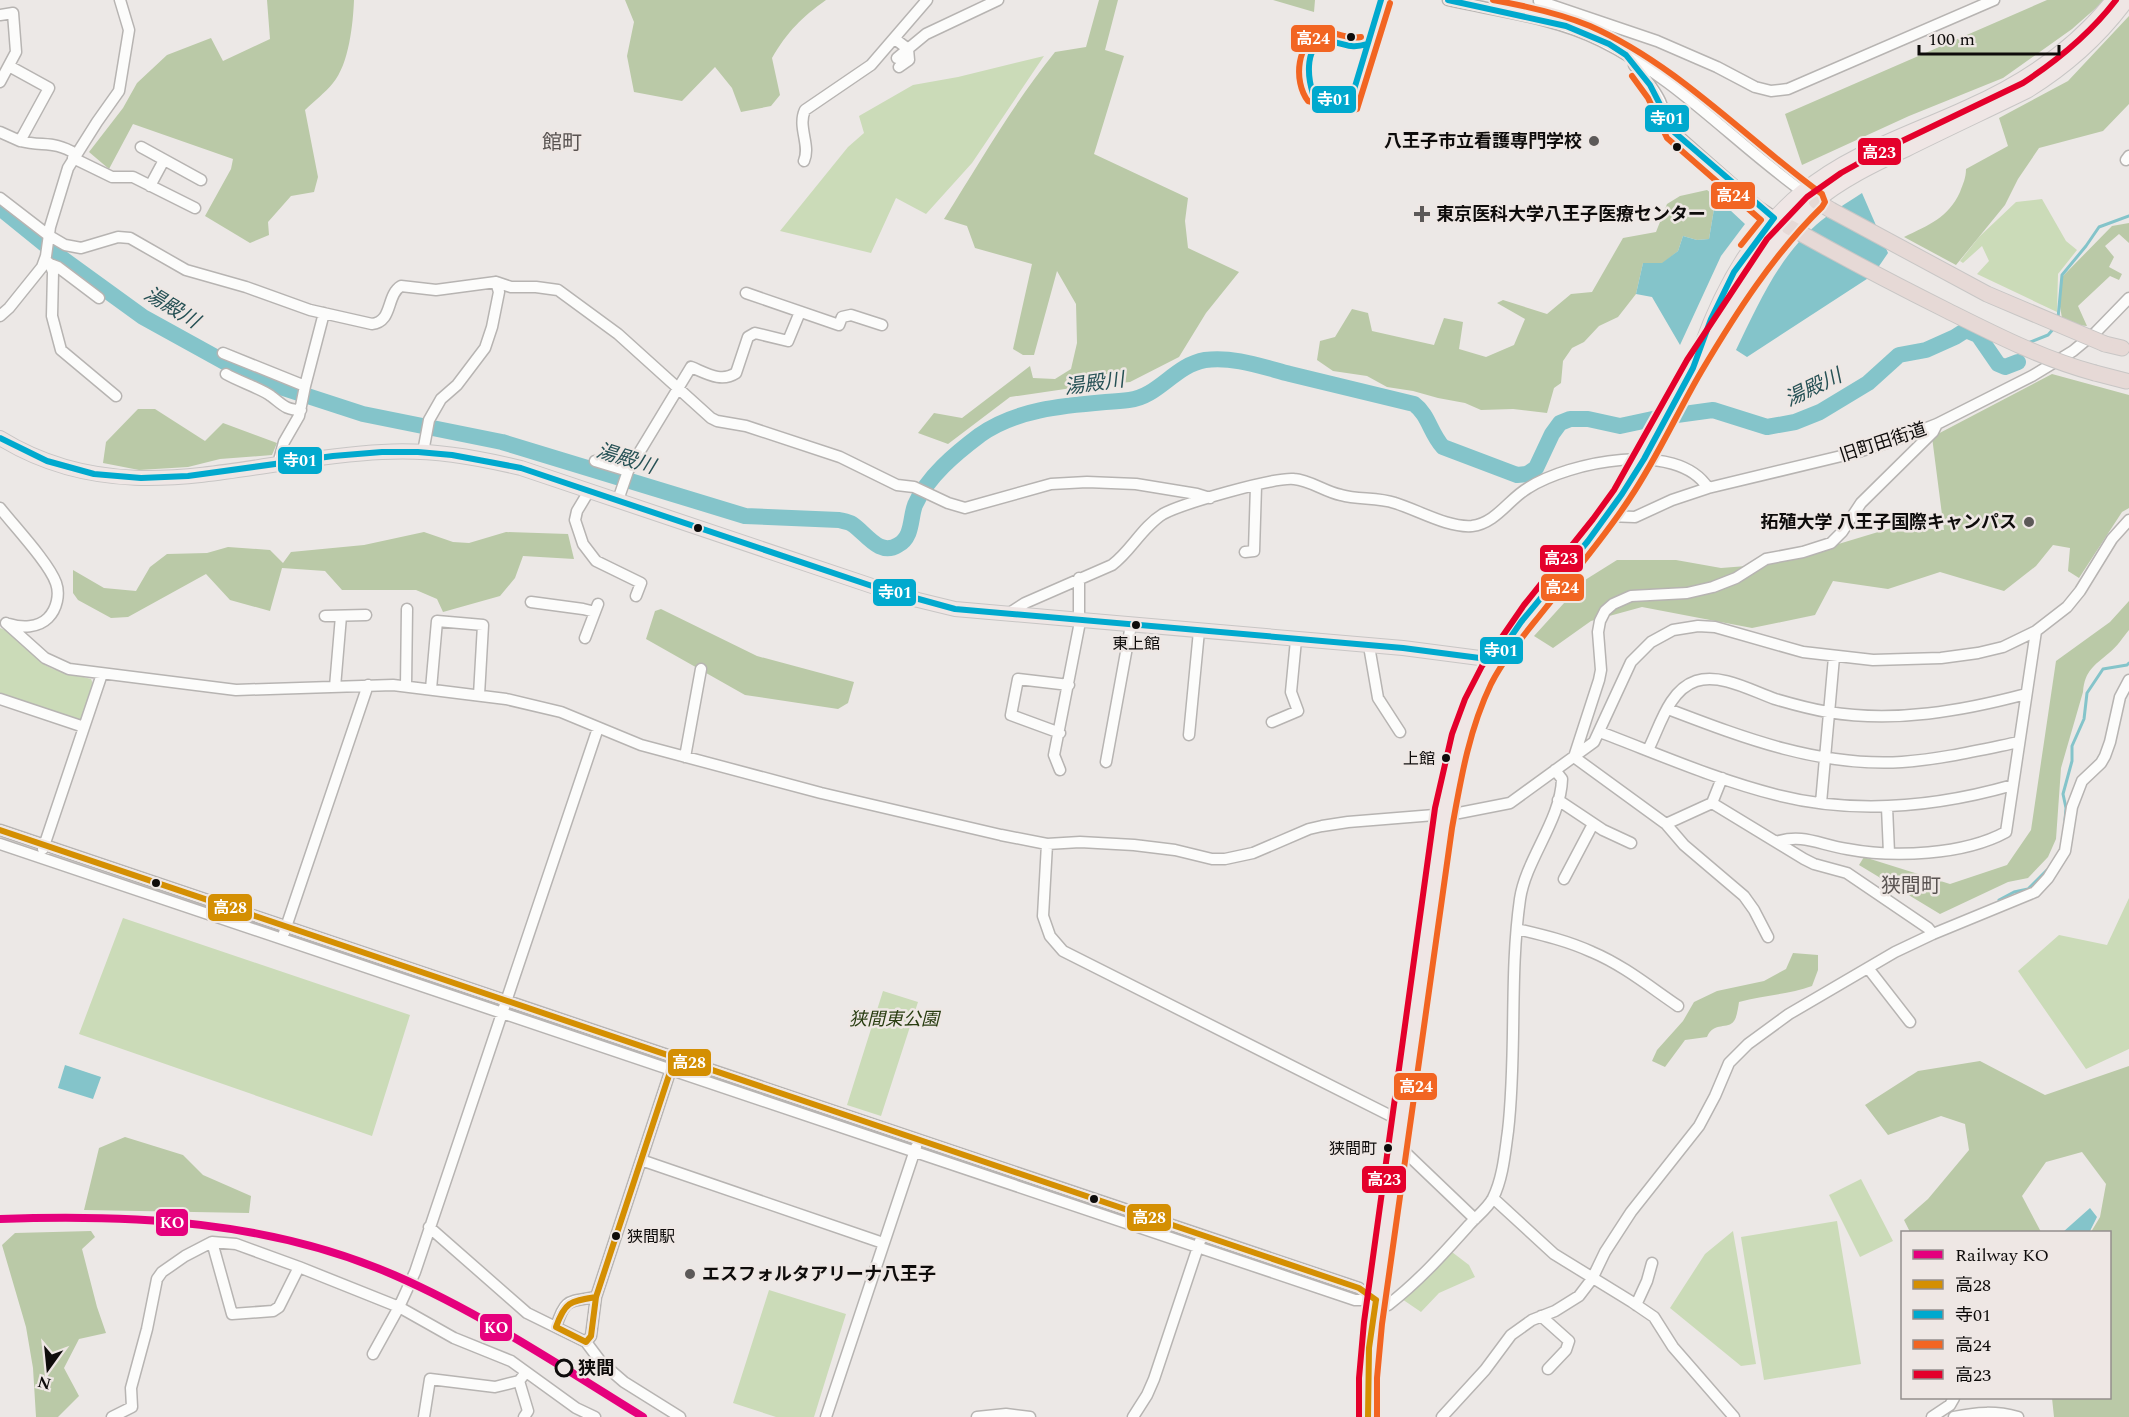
<svg xmlns="http://www.w3.org/2000/svg" width="2129" height="1417" font-family="Spectral,'Noto Sans JP',serif">
<style>
.green{fill:#cbdbb8}
.forest{fill:#bac9a7}
.water{fill:#84c4ca}
.lines{fill:none;stroke-linecap:round;stroke-linejoin:round}
.stream{stroke:#84c4ca;stroke-width:3}
.river{stroke:#84c4ca;stroke-width:16}
.minor-casing{stroke:#b7b4b2;stroke-width:13}
.major-casing{stroke:#c8c6c5;stroke-width:16}
.highway-casing{stroke:#c8c6c5;stroke-width:17}
.minor{stroke:#fcfcfb;stroke-width:10}
.major{stroke:#efe6e5;stroke-width:14}
.highway{stroke:#e6d9d6;stroke-width:15}
.highway-bridge-casing{stroke:#c8c6c5;stroke-width:17;stroke-linecap:butt}
.highway-bridge{stroke:#e6d9d6;stroke-width:15}
.bus-1-casing{stroke:#eee7e4;stroke-width:10}
.bus-2-casing{stroke:#eee7e4;stroke-width:10}
.bus-3-casing{stroke:#eee7e4;stroke-width:10}
.bus-4-casing{stroke:#eee7e4;stroke-width:10}
.bus-1{stroke:#d48f02;stroke-width:6}
.bus-2{stroke:#00a9ce;stroke-width:6}
.bus-3{stroke:#f26522;stroke-width:6}
.bus-4{stroke:#e4002b;stroke-width:6}
.rail-1-casing{stroke:#eee7e4;stroke-width:12}
.rail-1{stroke:#e5007d;stroke-width:8}
.bus-dot{fill:#0e0c0b;stroke:#eee7e4;stroke-width:2}
.poi-dot{fill:#5c5958;stroke:#eee7e4;stroke-width:2}
.stop-dot{fill:#eee7e4;stroke:#0e0c0b;stroke-width:3}
.labels{text-anchor:middle;stroke-width:5;stroke-linejoin:round;paint-order:stroke}
.bus-label{font-size:16px;fill:#0e0c0b;stroke:#eee7e4;text-anchor:end}
.poi-label{font-size:18px;font-weight:bold;fill:#0e0c0b;stroke:#eee7e4;text-anchor:end}
.street-label{font-size:18px;fill:#0e0c0b;stroke:#eee7e4}
.park-label{font-size:18px;font-style:italic;fill:#293d11;stroke:#eee7e4}
.stop-label{font-size:18px;font-weight:bold;fill:#0e0c0b;stroke:#eee7e4;text-anchor:start}
.neighbourhood-label{font-size:20px;fill:#595351;stroke:#eee7e4}
.water-label{font-size:20px;font-style:italic;fill:#265155;stroke:#eee7e4}
.line-badge{stroke:#eee7e4;stroke-width:2}
.badge-label{font-size:16px;text-anchor:middle;font-weight:bold;fill:#fff}
</style>
<rect width="100%" height="100%" fill="#ece8e6"/>
<path class="green" d="M1044,56L972,163L926,214L896,198L871,253L780,231L848,147L864,133L859,116L913,85L958,77Z
M2042,199L2066,241L2077,250L2058,274L2057,312L1977,274L1989,261L1982,246L1963,263L1960,261L1979,237L2016,202Z
M0,628L5,630L45,665L53,669L91,679L94,686L80,726L0,699Z
M2129,898V1049L2086,1069L2018,971L2059,935L2107,945Z
M123,918L410,1015L372,1136L79,1034Z
M883,991L918,1002L881,1116L847,1105Z
M1861,1179L1893,1241L1860,1257L1829,1195Z
M1837,1221L1861,1364L1764,1380L1741,1237Z
M1733,1231L1756,1364L1741,1366L1670,1308L1705,1254Z
M1448,1249L1469,1265L1475,1277L1439,1293L1421,1312L1399,1297Z
M769,1290L846,1314L814,1417H776L733,1403Z"/>
<path class="forest" d="M267,0H354C353,24 349,64 333,83C325,93 314,101 305,110L318,177L314,192L291,196L268,222L269,235L250,243L205,216L231,169L233,159L133,124L109,169L89,152L123,108L137,83L167,55L211,38L223,61L270,39Z
M625,0H826C802,17 787,32 772,58L780,95L771,106L741,112L732,88L715,67L682,101L634,92L627,56L634,22Z
M1099,0H1118L1105,50L1124,56L1094,154L1188,198L1185,221L1188,248L1239,272L1206,313L1179,357L1130,382L1072,388L1010,397L948,444L918,433L934,413L962,418L1030,366L1033,378L1055,379L1071,369L1077,343L1076,304L1057,271L1034,355H1023L1013,349L1032,264L975,248L967,226L944,219C980,162 1013,104 1055,52L1086,47Z
M1273,0H1315L1314,12Z
M2047,0H2105L2072,29L2003,78L1909,116L1802,165L1785,114Z
M2129,16V104L2103,131L2039,148L2018,179L2005,205L1956,265L1904,237C1929,225 1948,218 1960,192C1963,184 1966,178 1966,169L2008,146L1999,118L2068,81Z
M1707,190L1716,197L1709,239L1697,240L1683,236L1678,251L1662,264L1643,263L1636,294L1618,317L1599,326L1584,342L1572,348L1563,361L1561,383L1554,388L1547,413L1513,409L1481,410L1465,403L1438,398L1413,391L1387,387L1367,376L1333,371L1317,360L1320,341L1335,337L1352,309L1368,313L1372,331L1434,345L1444,318L1463,322L1459,349L1486,357L1514,345L1525,319L1497,303L1503,300L1547,314L1571,294L1592,292L1623,238L1656,232L1667,204L1680,196Z
M2129,223V243L2119,234L2105,246L2114,257L2109,267L2122,274L2119,280L2110,276L2078,306L2087,326L2068,324L2062,318L2059,301L2063,276L2112,226Z
M2052,374L2129,395V508L2122,512L2079,578L2068,571L2070,548L2053,545L2036,566L2004,591L1940,572L1888,589L1833,581L1815,615L1752,628L1642,607L1591,621L1553,648L1534,636L1585,580L1617,560H1676L1721,568L1772,564L1898,526L1944,530L1932,437Z
M138,409H155L205,441L223,423L277,443L272,455L220,459L188,467L139,470L103,463L106,442Z
M424,532L453,542L469,543L506,532L568,534L574,559L523,556L515,578L500,596L443,612L437,599L416,590H342L325,571L282,568L270,611L230,600L206,574L128,617L111,618L78,600L73,593V570L104,588L136,591L150,567L167,554L207,553L228,547L270,550L283,563L291,552L364,545Z
M2129,601V630C2123,637 2117,647 2109,653C2094,666 2085,670 2083,692L2061,768L2056,839L2048,857L2028,878L2008,882L1940,914L1859,865L1864,857L1950,884L2007,865L2031,830L2056,661L2110,622Z
M661,609L757,656L854,682L848,703L838,709L745,695L646,639L655,611Z
M1793,953L1818,955V970L1812,986C1788,995 1763,995 1739,1002C1738,1008 1737,1017 1734,1021C1728,1030 1714,1021 1707,1037L1685,1040L1665,1067L1652,1061L1657,1050L1683,1021L1694,1002L1717,991L1764,981L1786,969Z
M1980,1061L2045,1095L2129,1066V1417H2054L2052,1398H2110V1232H2091L2100,1217L2106,1184L2082,1152L2046,1162L2022,1196L2041,1232H1910L1904,1220L1928,1199L1969,1150L1965,1124L1941,1116L1888,1135L1865,1105L1918,1071Z
M125,1137L183,1155L203,1175L251,1196L249,1213L84,1210L99,1148Z
M91,1231L95,1237L82,1249L97,1307L106,1333L79,1339L64,1368L79,1396L58,1417H36L33,1368L26,1327L2,1245L15,1233Z"/>
<path class="water" d="M1862,193L1888,253L1873,275L1747,357L1736,350C1758,305 1778,258 1816,225C1830,213 1847,203 1862,193Z
M1716,197L1745,224L1721,256L1680,345L1652,297L1636,294L1643,263H1662L1678,251L1683,236L1697,240L1709,239Z
M65,1065L101,1077L93,1099L58,1088Z
M2090,1208L2097,1217L2090,1231L2063,1232Z"/>
<g class="lines">
<path class="stream" d="M2058,318L2062,275L2086,246L2099,227L2129,216
M2028,343L2048,335L2055,327
M2018,362L2024,351
M2065,820L2066,808L2063,794L2072,761V746L2084,719L2087,693L2103,669L2127,665L2129,663
M1999,900L2014,892L2028,889L2047,870"/>
<path class="river" d="M0,208L63,259L143,317L239,370L280,387L363,414L502,442L745,516L839,520C843,521 849,522 852,524C866,533 879,557 898,545C913,537 910,518 915,505C927,477 956,453 980,435C1022,405 1080,405 1129,400C1158,397 1175,365 1205,360C1233,356 1263,367 1290,374C1331,384 1373,394 1414,404C1429,415 1430,433 1443,447L1517,475L1527,474L1536,468L1552,434L1560,423L1570,419H1588L1620,426L1662,417L1713,410L1767,427L1795,422L1820,412L1868,383L1899,355L1926,350L1955,337L1966,330L1978,335L1998,364L2005,367L2018,362"/>
<defs>
<path id="minor" d="M1448,0C1497,11 1556,18 1601,41C1681,80 1743,152 1816,201
M1539,1L1657,41L1717,67L1755,87L1771,91L1788,89L1994,0
M0,15L13,13L16,52L0,82
M895,39L908,49L909,60L899,67
M897,58L926,34L998,0
M1634,65C1644,77 1654,88 1660,101C1665,113 1666,122 1674,132L1759,207L1789,227
M0,132L20,141L49,88L9,66
M20,141C44,147 53,140 76,154
M141,147L201,180
M73,158L112,177H133L195,208
M2126,160L2129,156
M804,161C811,145 797,127 805,110L871,65L927,0
M150,186L164,160
M0,198L48,235L65,245L81,248L118,237L130,238L186,270L246,287L310,310L372,324C393,322 386,295 401,286L436,290L496,282L511,287H536L558,290L618,334L711,418L717,421L746,426L840,457L897,485L914,487L948,503L965,508L1051,484L1087,482L1136,484L1197,494L1210,498
M45,260L50,264L53,272L52,316L61,350L116,396
M50,264L58,267L99,298
M746,293L839,325L842,317L851,315L882,325
M0,316L9,308L42,267L46,256L50,227L68,168L97,122L119,91L129,30L120,0
M223,353L305,386
M226,374C238,381 262,389 271,396C282,404 285,410 301,410
M423,452L429,420L441,399L457,385L485,348L492,327L499,292L496,282
M595,461L628,471
M278,464L284,442L299,416L305,386L324,313
M589,491L577,511L575,520L583,544L596,561L641,583L636,596
M618,500L628,471L691,367C706,373 721,383 736,373L748,337L755,333L788,341L800,312
M0,508C14,526 49,563 56,583C60,594 57,609 48,618C38,628 22,628 9,624
M1607,516L1635,517L1672,500L1708,488L1858,452L1896,440L1937,424L2032,376L2073,351L2096,332L2129,298
M1245,552L1254,551L1256,486
M531,602L583,609L595,612
M1008,614L1025,603L1112,565C1131,551 1142,527 1163,514C1181,504 1274,477 1294,479C1310,480 1325,492 1341,495C1358,500 1377,497 1395,503C1418,510 1448,528 1472,526C1496,523 1509,499 1528,488C1569,462 1677,439 1708,488
M325,616L366,615
M6,623L45,658L69,669L236,690L393,685L506,699L561,712L641,745L821,793L1001,835L1047,844L1080,842L1134,845L1175,850L1212,859H1225L1253,853L1309,829L1322,826L1348,822L1459,813L1510,803L1594,742L1631,662L1651,642L1673,630L1698,626L1715,627L1803,652L1873,660L1941,658L1978,653L2003,647L2036,631L2067,607L2080,591L2112,539L2129,520
M585,638L598,604
M1369,646L1378,698L1400,732
M406,686L407,609
M335,687L341,616
M431,689L437,621L483,625L479,695
M0,699L84,727
M1668,709C1744,738 1819,767 1902,762C1942,759 1980,750 2019,742
M1272,722L1298,711L1291,692L1296,640
M1600,732C1658,754 1717,780 1777,795C1856,815 1936,807 2013,785
M1060,733L1011,715L1018,679L1069,685
M1189,735L1199,631
M1648,750C1660,726 1669,690 1696,681C1721,673 1752,691 1775,699C1792,704 1810,709 1828,712C1895,723 1962,711 2026,694
M685,757L701,669
M1106,762L1131,625
M1060,770L1054,755L1079,627V578
M1558,800L1603,830L1631,843
M1712,803L1722,778
M1821,803L1834,657
M1887,807L1889,853
M1666,824L1712,803L1804,859L1814,864L1847,873L1928,928L1933,934
M0,830L1359,1288L1376,1300L1388,1305C1419,1281 1443,1254 1469,1225C1476,1217 1488,1208 1493,1198C1503,1178 1505,1152 1508,1131C1517,1054 1509,976 1520,899C1526,859 1561,820 1562,779L1555,770
M1776,842C1803,833 1820,845 1847,849C1894,858 1964,855 2006,832L2036,631
M0,844L1355,1300H1376
M1047,844L1043,916L1050,936L1063,951L1393,1117L1402,1119
M43,849L102,674
M1564,879L1593,824
M1517,929C1543,935 1568,941 1592,952C1623,965 1650,987 1678,1006
M284,933L368,685
M1768,937L1754,910L1744,896L1684,845L1666,824L1574,757L1599,680L1601,670L1598,632L1600,621L1605,611L1613,604L1631,596L1687,593L1713,587L1736,578L1766,559L1803,552L1831,543L1842,532L1861,503L1933,432L1937,424
M1868,968L1910,1022
M1399,1149L1407,1154L1475,1219
M641,1160L883,1243
M1493,1198L1554,1254L1632,1302L1654,1317L1673,1347L1734,1417
M429,1227L527,1313L586,1342L601,1362L624,1382L680,1417
M212,1242L232,1314L273,1311L279,1307L299,1267
M1636,1305L1647,1281L1652,1263
M1541,1316L1569,1341L1566,1350L1548,1369
M556,1327C565,1298 568,1302 596,1297
M586,1342L591,1336L596,1297L673,1063
M373,1354L399,1307L415,1272L598,728
M523,1376L519,1381L528,1411L524,1417
M112,1417L132,1407L131,1388L147,1329L157,1279L162,1272L185,1256L212,1242L236,1244L299,1267L399,1307L454,1338L511,1361L576,1408L595,1417
M424,1417L430,1379L495,1387L519,1381
M826,1417L916,1147
M977,1417L1006,1414L1030,1417
M1133,1417L1147,1395L1154,1379L1200,1241
M1442,1417L1485,1370L1511,1335L1532,1320L1555,1311L1579,1296L1592,1279L1605,1252L1631,1212L1699,1126L1715,1096L1729,1063L1748,1044L1789,1014L1895,952L1933,934L2035,892L2048,878L2065,851L2072,807L2082,781L2101,763L2105,756L2110,742L2120,697L2129,680
M1932,1417L1950,1405L1954,1398
M1954,1417C1977,1412 1996,1411 2018,1417"/>
<path id="major" d="M1701,347C1722,288 1753,232 1802,192C1850,152 1912,133 1968,107C2025,82 2074,49 2113,0
M0,438C125,515 249,458 382,452C430,449 475,457 521,468L875,587L918,600L955,609L1403,648L1495,660
M1368,1417C1366,1363 1373,1319 1382,1266C1398,1156 1413,1045 1428,934C1437,871 1442,798 1460,737C1489,641 1568,576 1621,495C1648,455 1667,412 1691,371C1701,354 1713,339 1723,323C1749,279 1774,238 1813,204C1840,181 1873,165 1905,150C1945,130 1986,111 2027,91C2066,67 2100,37 2127,0"/>
<path id="highway" d="M1816,201L1831,210
M1789,227L1802,234
M2105,344L2122,348
M2095,373L2126,381"/>
</defs>
<use href="#minor" class="minor-casing"/>
<use href="#major" class="major-casing"/>
<use href="#highway" class="highway-casing"/>
<use href="#minor" class="minor"/>
<use href="#major" class="major"/>
<use href="#highway" class="highway"/>
<defs>
<path id="highway-bridge" d="M1831,210L1987,294L2105,344
M1802,234C1850,261 1898,286 1948,311C1996,335 2043,359 2095,373"/>
</defs>
<use href="#highway-bridge" class="highway-bridge-casing"/>
<use href="#highway-bridge" class="highway-bridge"/>
<defs>
<path id="bus-1" d="M0,830L1359,1288L1376,1300
M596,1297L591,1336L586,1342L556,1327C565,1301 571,1301 596,1297Z
M596,1297L675,1057
M1368,1417L1369,1348L1376,1300"/>
<path id="bus-2" d="M1367,44C1348,50 1345,42 1329,42C1303,42 1308,78 1313,94L1350,103L1381,0
M0,438L47,461L94,474L141,478L188,476L333,456L382,452H418L452,455L521,468L875,587L955,609L1403,648L1495,660L1521,622L1588,541L1622,494L1644,459L1693,368L1711,319L1734,272L1774,218L1674,132L1650,85L1626,55L1609,44L1566,26L1448,0"/>
<path id="bus-3" d="M1361,37C1347,40 1336,31 1324,33C1296,39 1293,82 1308,101L1349,112L1357,109L1390,3
M1632,76L1648,98L1667,138L1761,220L1741,245
M1377,1417V1378L1382,1324L1452,828C1461,778 1469,730 1491,684C1505,657 1525,634 1544,610C1573,574 1604,538 1630,498C1657,458 1677,413 1701,372C1736,313 1773,255 1822,207L1825,202L1822,194C1745,138 1678,65 1590,26C1559,13 1526,6 1493,0"/>
<path id="bus-4" d="M1359,1417V1378L1364,1322L1435,808L1452,734L1465,699L1482,666L1524,605L1593,519L1614,490L1687,360L1767,239L1807,197L1841,173L1877,153L2023,83C2058,60 2090,34 2116,0"/>
</defs>
<use href="#bus-1" class="bus-1-casing"/>
<use href="#bus-2" class="bus-2-casing"/>
<use href="#bus-3" class="bus-3-casing"/>
<use href="#bus-4" class="bus-4-casing"/>
<use href="#bus-1" class="bus-1"/>
<use href="#bus-2" class="bus-2"/>
<use href="#bus-3" class="bus-3"/>
<use href="#bus-4" class="bus-4"/>
<defs>
<path id="rail-1" d="M0,1219C133,1214 270,1221 394,1275C481,1313 562,1367 643,1417"/>
</defs>
<use href="#rail-1" class="rail-1-casing"/>
<use href="#rail-1" class="rail-1"/>
</g>
<g class="bus-dot">
<circle cx="1351" cy="37" r="5"/>
<circle cx="1677" cy="147" r="5"/>
<circle cx="698" cy="528" r="5"/>
<circle cx="1136" cy="625" r="5"/>
<circle cx="1446" cy="758" r="5"/>
<circle cx="156" cy="883" r="5"/>
<circle cx="1388" cy="1148" r="5"/>
<circle cx="1094" cy="1199" r="5"/>
<circle cx="616" cy="1236" r="5"/>
</g>
<g class="poi-dot">
<circle cx="1594" cy="141" r="6"/>
<path d="M1419 205h6v6h6v6h-6v6h-6v-6h-6v-6h6z"/>
<circle cx="2029" cy="522" r="6"/>
<circle cx="690" cy="1274" r="6"/>
</g>
<circle class="stop-dot" cx="564" cy="1368" r="8"/>
<g class="labels">
<g class="bus-label">
<text x="1136" y="649" text-anchor="middle">東上館</text>
<text x="1435" y="764">上館</text>
<text x="1377" y="1154">狭間町</text>
<text x="627" y="1242" text-anchor="start">狭間駅</text>
</g>
<g class="poi-label">
<text x="1582" y="147">八王子市立看護専門学校</text>
<text x="1436" y="220" text-anchor="start">東京医科大学八王子医療センター</text>
<text x="2017" y="528">拓殖大学 八王子国際キャンパス</text>
<text x="702" y="1280" text-anchor="start">エスフォルタアリーナ八王子</text>
</g>
<g class="street-label">
<text transform="translate(1883 442) rotate(-18)" y="6">旧町田街道</text>
</g>
<g class="park-label">
<text x="894" y="1025">狭間東公園</text>
</g>
<g class="stop-label">
<text x="578" y="1374">狭間</text>
</g>
<g class="neighbourhood-label">
<text x="562" y="149">館町</text>
<text x="1911" y="892">狭間町</text>
</g>
<g class="water-label">
<text transform="translate(172 307) rotate(31)" y="7">湯殿川</text>
<text transform="translate(1094 383) rotate(-8)" y="7">湯殿川</text>
<text transform="translate(1813 387) rotate(-26)" y="7">湯殿川</text>
<text transform="translate(626 458) rotate(17)" y="7">湯殿川</text>
</g>
</g>
<g class="line-badge">
<rect x="1290" y="24" width="46" height="29" rx="6" fill="#f26522"/>
<rect x="1311" y="85" width="46" height="29" rx="6" fill="#00a9ce"/>
<rect x="1644" y="104" width="46" height="29" rx="6" fill="#00a9ce"/>
<rect x="1857" y="137" width="45" height="29" rx="6" fill="#e4002b"/>
<rect x="1710" y="181" width="46" height="29" rx="6" fill="#f26522"/>
<rect x="277" y="446" width="46" height="29" rx="6" fill="#00a9ce"/>
<rect x="1539" y="544" width="45" height="29" rx="6" fill="#e4002b"/>
<rect x="1540" y="573" width="45" height="29" rx="6" fill="#f26522"/>
<rect x="872" y="578" width="45" height="29" rx="6" fill="#00a9ce"/>
<rect x="1479" y="636" width="45" height="29" rx="6" fill="#00a9ce"/>
<rect x="207" y="893" width="46" height="29" rx="6" fill="#d48f02"/>
<rect x="667" y="1048" width="45" height="29" rx="6" fill="#d48f02"/>
<rect x="1393" y="1072" width="45" height="29" rx="6" fill="#f26522"/>
<rect x="1361" y="1165" width="46" height="29" rx="6" fill="#e4002b"/>
<rect x="1126" y="1203" width="46" height="29" rx="6" fill="#d48f02"/>
<rect x="155" y="1208" width="34" height="29" rx="6" fill="#e5007d"/>
<rect x="479" y="1313" width="34" height="29" rx="6" fill="#e5007d"/>
</g>
<g class="badge-label">
<text x="1313" y="44">高24</text>
<text x="1334" y="105">寺01</text>
<text x="1667" y="124">寺01</text>
<text x="1879" y="158">高23</text>
<text x="1733" y="201">高24</text>
<text x="300" y="466">寺01</text>
<text x="1561" y="564">高23</text>
<text x="1562" y="593">高24</text>
<text x="895" y="598">寺01</text>
<text x="1501" y="656">寺01</text>
<text x="230" y="913">高28</text>
<text x="689" y="1068">高28</text>
<text x="1416" y="1092">高24</text>
<text x="1384" y="1185">高23</text>
<text x="1149" y="1223">高28</text>
<text x="172" y="1228">KO</text>
<text x="496" y="1333">KO</text>
</g>
<rect x="1901" y="1231" width="210" height="168" fill="#eee7e4" stroke="#948f8d" stroke-width="1.5"/>
<rect x="1913" y="1250" width="30" height="9" fill="#e5007d" stroke="#948f8d" stroke-width="1.5"/>
<text x="1955" y="1261" font-size="18" fill="#0e0c0b">Railway KO</text>
<rect x="1913" y="1280" width="30" height="9" fill="#d48f02" stroke="#948f8d" stroke-width="1.5"/>
<text x="1955" y="1291" font-size="18" fill="#0e0c0b">高28</text>
<rect x="1913" y="1310" width="30" height="9" fill="#00a9ce" stroke="#948f8d" stroke-width="1.5"/>
<text x="1955" y="1321" font-size="18" fill="#0e0c0b">寺01</text>
<rect x="1913" y="1340" width="30" height="9" fill="#f26522" stroke="#948f8d" stroke-width="1.5"/>
<text x="1955" y="1351" font-size="18" fill="#0e0c0b">高24</text>
<rect x="1913" y="1370" width="30" height="9" fill="#e4002b" stroke="#948f8d" stroke-width="1.5"/>
<text x="1955" y="1381" font-size="18" fill="#0e0c0b">高23</text>
<g transform="translate(48 1369) rotate(195)" stroke="#eee7e4" stroke-width="4.5" paint-order="stroke">
<path d="M0-4.5L10 22L0 15L-10 22Z" fill="#0e0c0b"/>
<text y="-9" font-size="16" font-weight="bold" text-anchor="middle" fill="#0e0c0b">N</text>
</g>
<path d="M1919 45v9h140v-9" fill="none" stroke="#0e0c0b" stroke-width="3"/>
<text x="1928" y="45" font-size="18" fill="#0e0c0b" stroke="#eee7e4" stroke-width="4.5" paint-order="stroke">100 m</text>
</svg>
